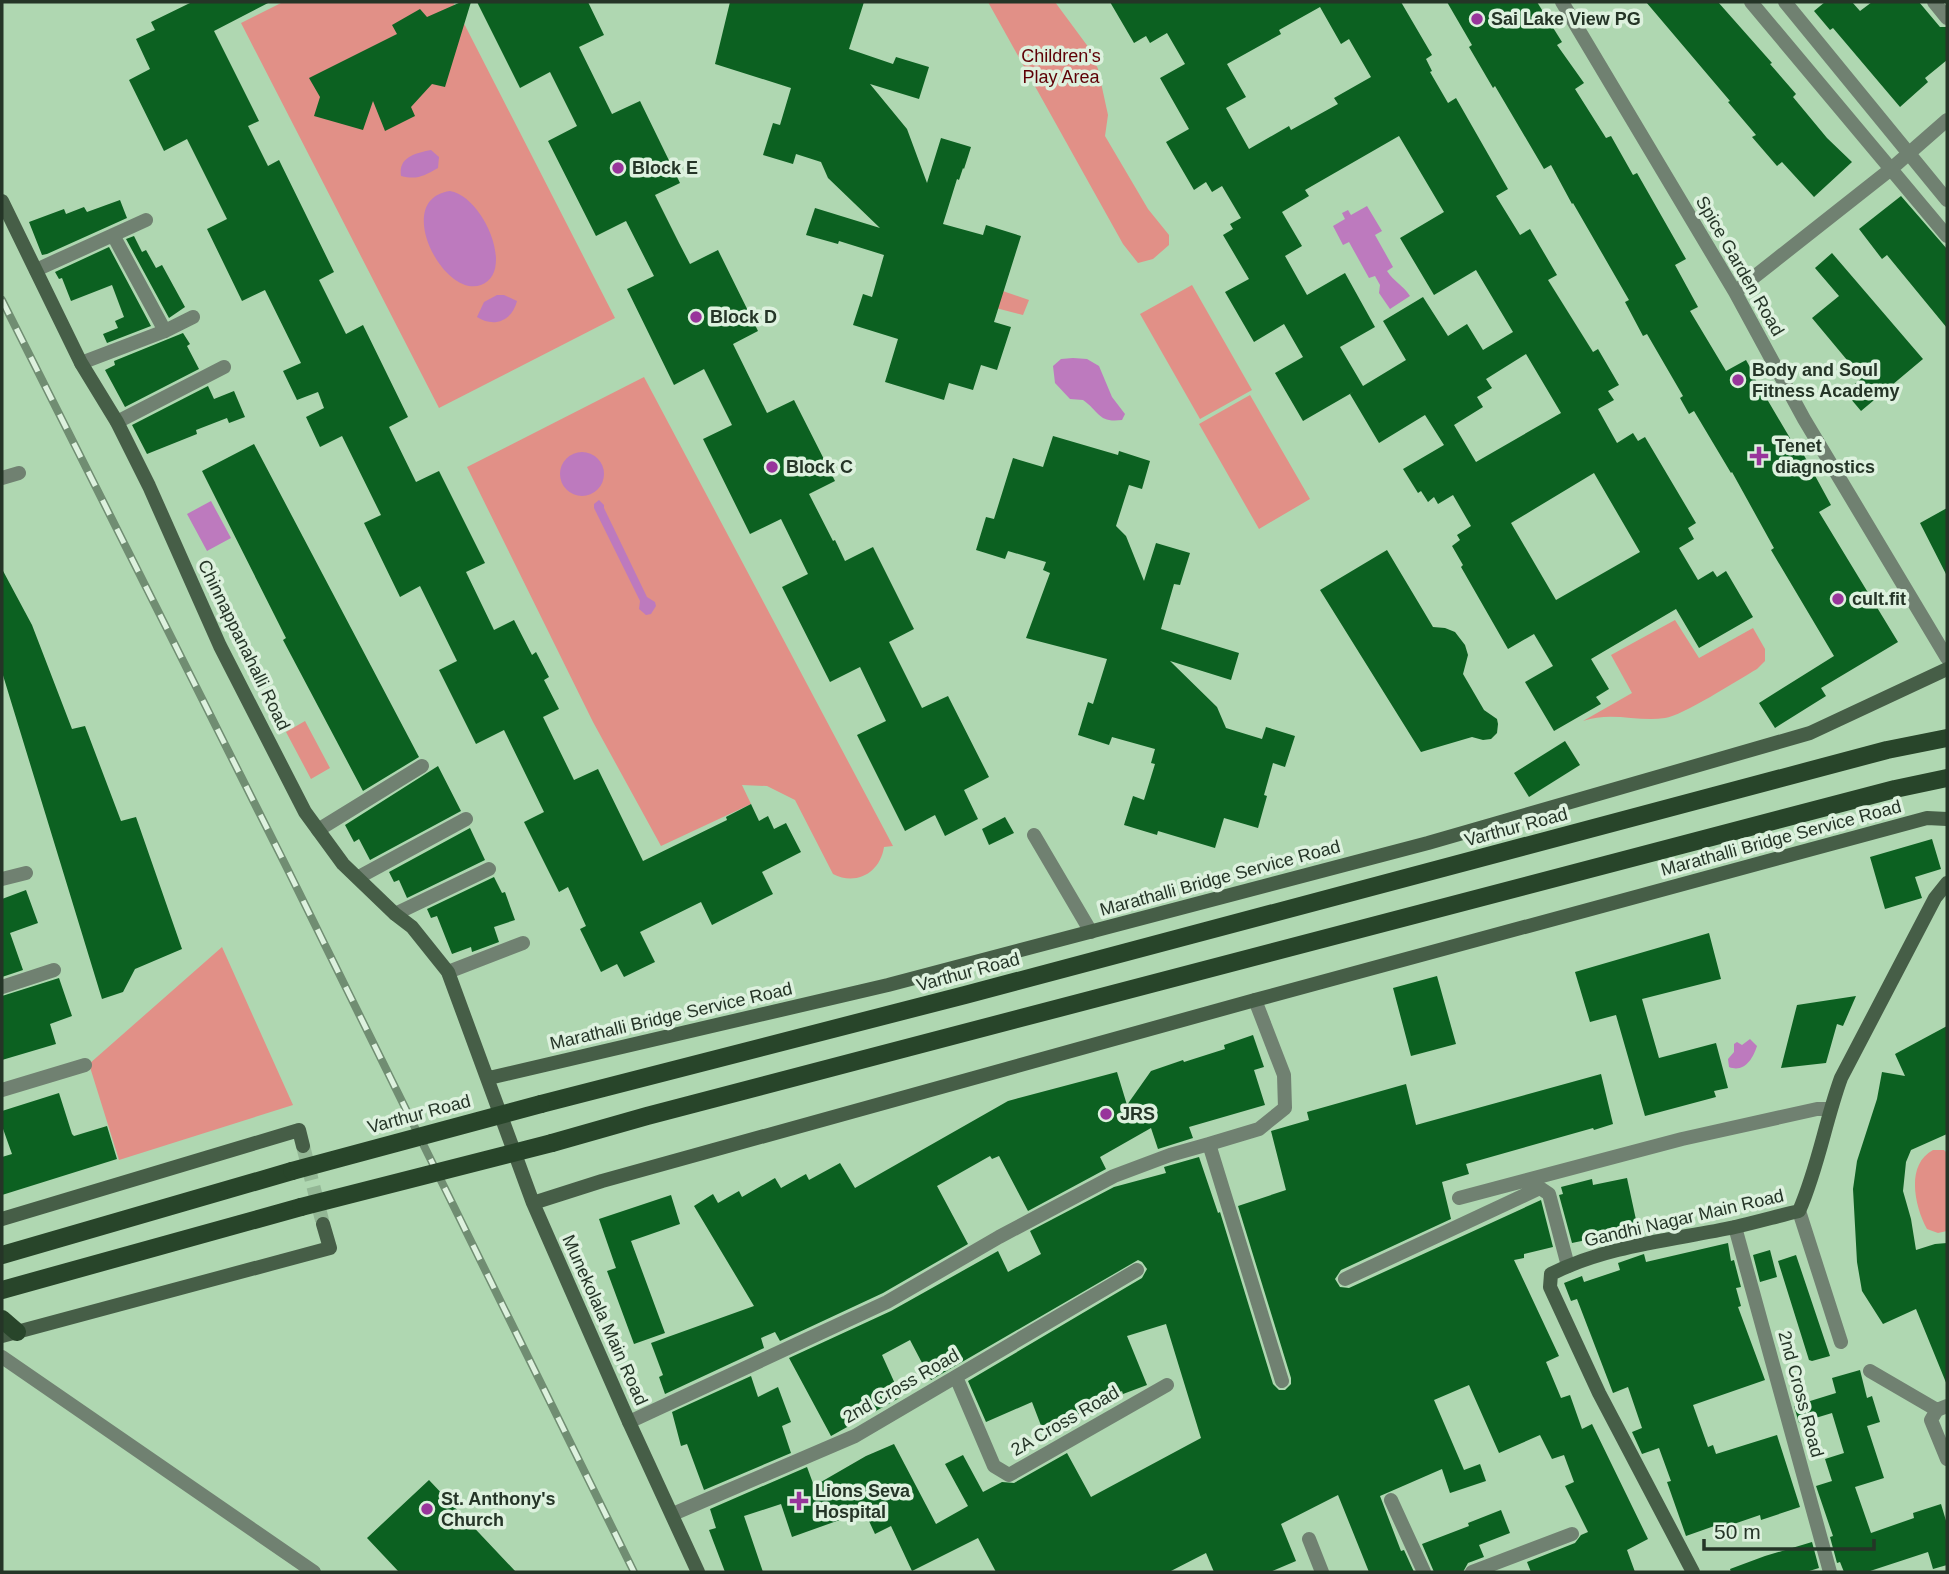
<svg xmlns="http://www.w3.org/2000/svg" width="1949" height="1574" font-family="Helvetica,sans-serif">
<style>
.green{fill:#e19087}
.water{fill:#bd7abe}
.building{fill:#0c6121;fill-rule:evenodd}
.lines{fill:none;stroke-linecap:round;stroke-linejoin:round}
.secondary-tunnel{stroke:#93b795;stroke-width:14;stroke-dasharray:14 7;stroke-linecap:butt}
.street{stroke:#708171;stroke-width:14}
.secondary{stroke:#465e47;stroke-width:14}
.primary{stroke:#28452a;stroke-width:18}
.rail-casing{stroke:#708d72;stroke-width:8}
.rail{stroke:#ddf1de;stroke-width:5;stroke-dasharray:16;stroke-linecap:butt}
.primary-bridge{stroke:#28452a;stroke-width:18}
.poi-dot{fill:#98359b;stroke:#ddf1de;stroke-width:2.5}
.labels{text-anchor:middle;stroke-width:7;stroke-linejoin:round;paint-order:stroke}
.poi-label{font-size:18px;font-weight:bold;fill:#253527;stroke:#ddf1de;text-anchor:start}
.park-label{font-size:18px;fill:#5e0106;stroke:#ddf1de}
.street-label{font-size:18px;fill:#253527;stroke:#ddf1de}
</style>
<rect width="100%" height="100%" fill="#afd7b1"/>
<path class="green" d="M283,2H453L615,318L439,408L241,23Z
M988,2H1055L1089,48L1098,69L1108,115L1105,136L1148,209L1169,235V245L1153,259L1138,263L1123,244Z
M1192,285L1252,390L1200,419L1140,314Z
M997,289L1029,300L1023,315L992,307Z
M644,377L893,846L884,847C880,873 856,886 833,874L795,800L767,786L742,785L751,804L661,846L593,722L467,467Z
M1250,395L1310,499L1259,529L1199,424Z
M1675,620L1699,658L1753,628L1765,649V661L1757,669C1738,680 1682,716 1665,718C1637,722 1611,711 1583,721L1632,693L1611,655Z
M305,721L330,768L311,779L286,732Z
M222,947L293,1105L119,1160L89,1064Z
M1933,1150H1944L1947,1153V1231L1938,1233L1927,1229C1915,1207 1905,1165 1933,1150Z"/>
<path class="water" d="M431,150L439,157L438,168C424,176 417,180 401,176C398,157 416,153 431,150Z
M450,191C483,196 516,272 481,285C443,299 392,199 450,191Z
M1367,206L1382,231L1375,235L1393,267L1387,271C1394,282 1403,285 1410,296L1390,309L1379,293L1380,285L1375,276L1369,278L1349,242L1343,245L1333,226L1345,219L1342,213L1348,210L1351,215Z
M497,295H504L517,301C512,321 494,328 477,317L484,302Z
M1073,358L1087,359L1099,366L1112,397L1125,414L1122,420C1098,423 1100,412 1083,400L1070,399L1055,383L1053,366L1061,359Z
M560 474a22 22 0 1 1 44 0a22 22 0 1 1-44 0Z
M599,500L604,505V508L647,597L655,602L656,606L651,614L646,615L639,609L640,601L594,508V504Z
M211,501L231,538L207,551L187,514Z
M1750,1039L1757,1046C1753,1059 1744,1073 1729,1067L1728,1059L1734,1052V1044L1737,1042L1742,1045Z"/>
<path class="building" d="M192,2H270L214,31L259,121L248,126L268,166L279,160L334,272L319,280L346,334L363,325L408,417L389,427L416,482L439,471L485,563L466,572L494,630L514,620L532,655L536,652L549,677L544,680L559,709L543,717L574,780L598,769L643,861L727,820L726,817L751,804L759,821L768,816L774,829L786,823L801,852L762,872L773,894L712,925L701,902L640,932L655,962L624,977L617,964L601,972L580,929L586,926L568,887L559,892L524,822L544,812L504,730L476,744L439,670L457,661L420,586L400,597L364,523L381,515L342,436L320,447L306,417L324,408L318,392L297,400L283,371L301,363L265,290L242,301L207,229L227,219L187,139L164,151L129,80L150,69L136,39L155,30L151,22Z
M461,2H471L445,87L432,84L411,107L415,116L385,131L373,101L363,130L314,116L320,97L309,78L397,34L392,25L420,9L427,17Z
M477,2H588L604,35L579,47L612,114L640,101L680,183L655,195L679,243L690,264L718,250L758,331L733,344L767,413L794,400L835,481L809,494L833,541L835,540L845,561L873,547L914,629L889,642L922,708L948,696L989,777L964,790L978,819L945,836L935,815L905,831L857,735L886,721L860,667L830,682L782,587L808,574L781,519L750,534L703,439L732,425L704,369L674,385L627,289L654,276L626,221L596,236L548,141L577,126L550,72L520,88Z
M730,2H864L849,49L893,64L896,57L929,67L919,99L870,84L907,129L927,183L941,138L971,147L964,169L963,168L959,180L957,179L943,224L983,235L986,225L1021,236L994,322L1011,327L997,370L981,365L973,390L949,383L944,400L885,382L898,339L853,325L863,294L872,297L884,255L839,241L838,244L806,235L815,208L880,228L828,178L821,162L796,154L793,164L763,155L773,123L780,125L791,88L715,64Z
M1110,2H1401L1432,55L1426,59L1432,71L1430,72L1448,103L1456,98L1508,189L1496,196L1520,235L1530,229L1557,275L1548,280L1593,352L1598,349L1619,385L1608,391L1614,400L1598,409L1617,443L1633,433L1638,441L1645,437L1696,523L1688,528L1694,539L1679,548L1698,580L1713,571L1717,577L1726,571L1753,617L1699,648L1676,609L1591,659L1609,689L1596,697L1601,704L1554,731L1525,682L1553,666L1534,634L1508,649L1461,567L1463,565L1452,546L1460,540L1457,535L1471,526L1453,495L1438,504L1434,497L1428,502L1421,491L1418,493L1403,469L1444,445L1425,415L1379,443L1350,394L1355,391L1303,421L1275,373L1303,357L1284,324L1254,342L1225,292L1249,279L1223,235L1233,229L1230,224L1241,218L1222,186L1212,192L1206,182L1194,190L1166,142L1189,129L1160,78L1185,64L1167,33L1150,43L1146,36L1134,43ZM1320,7L1341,44L1349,39L1371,77L1334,98L1338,104L1291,130L1289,126L1249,149L1226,108L1246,97L1227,64L1281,34L1279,30ZM1399,136L1444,212L1400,238L1434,295L1476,270L1513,332L1483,350L1467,324L1448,336L1423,297L1383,321L1406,360L1363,386L1340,347L1375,327L1345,273L1307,295L1285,256L1302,246L1282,212L1309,196L1305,190ZM1526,354L1561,413L1476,462L1454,425L1483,407L1477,397L1492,388L1486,379ZM1594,473L1640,552L1556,600L1511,523Z
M1447,2H1537L1562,42L1557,45L1584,83L1575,89L1606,138L1611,136L1633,175L1637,173L1686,259L1675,265L1698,307L1690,311L1726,371L1746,360L1755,376L1754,377L1797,450L1800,448L1831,505L1819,512L1898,642L1821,688L1826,696L1775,728L1759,703L1834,656L1771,550L1774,548L1732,472L1731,473L1694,411L1689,414L1680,398L1683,396L1647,334L1643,336L1625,302L1629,300L1573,203L1572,204L1551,165L1544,169L1495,86L1493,88L1469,47L1472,45Z
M1646,2H1718L1772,63L1770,64L1796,94L1793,97L1827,138L1852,162L1814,197L1782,162L1777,166L1752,137L1756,135L1728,102L1730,101Z
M1825,2H1852L1860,11L1872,2H1919L1940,27H1947V60L1925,78L1928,82L1900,107L1833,28L1830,30L1814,11Z
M1901,196L1947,249V328L1887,255L1882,259L1859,229Z
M120,200L127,218L47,254L42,255L29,222L64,209L66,214L84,207L87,212Z
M134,236L142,252L146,250L156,268L162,265L185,307L169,318L126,239Z
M109,247L151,326L107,343L103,334L118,328L115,321L124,317L112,285L71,301L62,278L59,279L55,272Z
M1832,253L1923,359L1861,411L1845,392L1862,378L1812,318L1839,296L1815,268Z
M183,333L190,344L187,346L199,369L125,407L105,370L115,365L114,361Z
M208,386L214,399L234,391L245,417L229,423L227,418L196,430L197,434L147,454L132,425Z
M1053,436L1118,455L1119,451L1150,461L1142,489L1129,485L1116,526L1126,536L1144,581L1156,543L1190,553L1180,585L1174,584L1161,629L1239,653L1231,680L1170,661L1217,707L1226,728L1262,739L1266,727L1295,736L1285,767L1273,763L1264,795L1267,796L1258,828L1224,818L1215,848L1158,831L1157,835L1124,825L1133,796L1144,800L1155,764L1151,763L1155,749L1112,737L1109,745L1078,735L1088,702L1093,704L1107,659L1026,638L1050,573L1043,570L1046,562L1008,551L1005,559L976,550L986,517L994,519L1013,458L1043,467Z
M254,444L419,757L363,791L283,640L286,638L202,471Z
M1947,508V576L1920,523Z
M1387,550L1433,627L1445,628L1455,632L1465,645L1468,655L1463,674L1484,710L1497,719L1498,724L1497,733L1491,739L1483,740L1472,737L1421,752L1320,590Z
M2,569L32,625L72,729L85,726L121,821L136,817L182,949L135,969L123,992L102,999L2,672Z
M1565,741L1580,765L1529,797L1514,773Z
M438,766L461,811L370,860L359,839L354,842L345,825Z
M1005,817L1014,833L989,845L982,829Z
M470,828L485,860L407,898L399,880L394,882L389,872Z
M1932,839L1941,869L1915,877L1922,898L1885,909L1870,857Z
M494,877L502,893L505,892L515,920L494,927L499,942L472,952L471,947L452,954L437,916L431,918L427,909Z
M26,890L38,923L10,933L23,970L2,977V899Z
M1709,933L1721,979L1642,999L1659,1058L1716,1043L1728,1088L1714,1091L1716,1097L1645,1116L1616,1015L1590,1022L1575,972Z
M1437,976L1456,1044L1411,1056L1393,988Z
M59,978L72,1016L50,1024L56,1044L2,1060V996Z
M1856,996L1843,1026L1837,1024L1826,1063L1781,1068L1797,1005Z
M1947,1026V1134L1911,1150L1906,1162L1903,1191L1911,1219L1916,1250L1935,1244L1947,1243V1385L1916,1309L1883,1324L1862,1291L1857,1262L1853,1189L1857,1161L1877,1099L1882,1072L1905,1076L1895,1054Z
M1253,1035L1264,1067L1254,1070L1265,1105L1189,1127L1193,1138L1158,1149L1151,1128L1100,1157L1106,1169L1028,1211L999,1156L992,1159L990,1156L937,1186L968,1244L883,1293L780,1341L775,1332L761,1338L764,1348L665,1394L659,1377L663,1375L651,1343L754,1306L694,1206L713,1194L718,1203L739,1191L742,1197L775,1178L781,1188L806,1174L809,1180L840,1163L855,1188L1008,1101L1117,1072L1127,1105L1151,1071L1183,1060L1184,1062L1225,1049L1224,1045Z
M1601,1074L1613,1124L1594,1130L1593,1128L1466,1164L1469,1174L1442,1182L1451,1219L1341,1270L1335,1279L1340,1287L1349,1288L1541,1200L1553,1247L1524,1254V1258L1514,1260L1559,1356L1546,1362L1561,1398L1570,1395L1582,1429L1592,1424L1648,1539L1627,1550L1635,1572H1531L1527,1562L1575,1543L1581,1535L1588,1532L1565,1486L1574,1482L1564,1455L1552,1459L1540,1435L1499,1453L1469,1385L1434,1400L1464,1470L1480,1464L1486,1481L1450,1493L1442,1469L1380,1496L1401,1551L1404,1550L1414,1572H1369L1338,1495L1281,1524L1296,1561L1270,1572H1214L1206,1553L1169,1572H996L978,1538L912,1571L891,1526L875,1534L863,1508L848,1517L792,1537L781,1504L744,1516L763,1572H725L709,1530L716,1528L710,1509L807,1467L814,1486L866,1456L894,1444L936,1524L968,1506L945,1464L963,1455L983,1492L1002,1482L1014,1483L1067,1453L1091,1497L1201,1438L1166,1324L1127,1336L1147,1385L1123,1394L1122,1391L1064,1422L1066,1427L1045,1436L1032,1402L986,1422L968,1381L1142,1278L1147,1269L1142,1262L1138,1260L931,1380L910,1340L882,1355L901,1397L831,1436L789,1358L891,1311L998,1251L1008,1272L1041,1254L1030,1231L1114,1187L1166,1173L1164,1167L1199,1157L1218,1213L1220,1212L1273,1384L1279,1390H1285L1291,1384V1378L1238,1206L1286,1190L1271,1131L1309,1120L1307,1112L1406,1084L1416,1125Z
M59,1093L72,1134L74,1136L107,1126L117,1159L2,1195V1157L12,1154L2,1126V1111Z
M1627,1178L1638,1229L1572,1243L1559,1195L1563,1194L1561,1187L1592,1179L1593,1185Z
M671,1195L680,1224L631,1241L665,1333L634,1344L607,1271L616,1268L599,1219Z
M1728,1243L1731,1261L1734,1260L1741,1287L1736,1288L1741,1306L1738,1307L1765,1380L1693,1405L1708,1447L1713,1445L1716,1454L1777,1435L1800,1507L1761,1520L1760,1515L1722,1528L1720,1524L1686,1536L1667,1482L1671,1481L1659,1448L1642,1454L1632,1432L1642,1428L1628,1387L1613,1393L1577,1299L1571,1301L1564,1283L1582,1276L1584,1282L1620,1270L1618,1263L1641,1255L1644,1254L1646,1262Z
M1770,1250L1777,1277L1760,1282L1753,1255Z
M1796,1255L1830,1356L1812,1361L1809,1360L1778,1261Z
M1860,1370L1867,1398L1872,1396L1880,1422L1867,1426L1884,1478L1855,1487L1871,1533L1914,1518L1913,1513L1941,1504L1947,1524V1565L1933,1569L1928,1552L1867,1572H1844L1840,1562L1837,1563L1830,1537L1833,1536L1816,1486L1832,1481L1825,1459L1844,1453L1832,1413L1799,1423L1794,1406L1836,1393L1832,1378Z
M751,1376L758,1397L778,1387L791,1422L782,1426L791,1453L704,1490L687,1444L681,1446L672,1412Z
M429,1480L516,1572H399L367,1538Z
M1501,1510L1510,1533L1479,1545L1484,1557L1468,1563L1463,1572H1434L1422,1544L1469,1526L1468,1523Z
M1812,1542L1819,1568L1806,1572H1731L1730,1569L1765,1556Z"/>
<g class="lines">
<path class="secondary-tunnel" d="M303,1146L323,1224"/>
<path class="street" d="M1562,2L1735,292L1804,419L1947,658
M1751,2L1947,236
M1785,2L1947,200
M1934,2L1947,18
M113,235L165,331
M36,270L146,220
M1735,292L1891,169L1947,120
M81,363L165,331L193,317
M117,422L224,367
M2,478L19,473
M318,830L422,766
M1034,835L1091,932
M359,877L466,819
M2,879L26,873
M395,914L489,869
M448,972L523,943
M2,987L54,970
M2,1090L85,1065
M1209,1144L1259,1129L1285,1108L1284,1075L1255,1000
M1459,1198L1682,1139L1817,1109H1830
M1799,1211L1841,1342
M1735,1227L1830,1572
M1345,1279L1540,1188L1549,1194L1568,1266
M2,1357L314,1572
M1870,1371L1937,1410
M956,1377L994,1466L1009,1475L1167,1385
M1947,1406L1937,1410L1931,1420L1947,1459
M629,1422L887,1302L999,1237L1114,1176L1170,1155L1209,1144L1282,1381
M1391,1500L1424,1572
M673,1514L855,1436L1137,1270
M1309,1539L1322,1572
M1472,1572L1572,1534"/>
<path class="secondary" d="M2,201L81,363L117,422L149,486L220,646L305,812L343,864L395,914L412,927L448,972L533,1203L629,1422L698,1572
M489,1078L888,985L1428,843L1810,733L1947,669
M533,1203L602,1181L1255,1000L1927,818L1947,819
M2,1219L299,1130L303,1146
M2,1336L330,1248L323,1224
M1693,1572L1599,1393L1550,1287L1551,1274C1608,1245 1674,1240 1735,1227C1757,1222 1778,1216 1799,1211C1818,1168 1825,1122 1841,1078L1935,898L1947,883"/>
<path class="primary" d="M541,1104L965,995L1887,750L1947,738
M552,1143L647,1116L1895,789L1947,778
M2,1255L292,1171
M2,1290L301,1207
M2,1319L17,1332"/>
<defs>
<path id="rail" d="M2,300L287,868L634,1572"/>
</defs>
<use href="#rail" class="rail-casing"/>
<use href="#rail" class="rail"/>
<path class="primary-bridge" d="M292,1171L541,1104
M301,1207L552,1143"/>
</g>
<g class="poi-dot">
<circle cx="1477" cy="19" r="7"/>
<circle cx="618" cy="168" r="7"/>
<circle cx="696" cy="317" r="7"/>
<circle cx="1738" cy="380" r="7"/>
<path d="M1755.5 445.5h7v7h7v7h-7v7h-7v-7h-7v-7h7z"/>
<circle cx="772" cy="467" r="7"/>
<circle cx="1838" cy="599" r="7"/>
<circle cx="1106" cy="1114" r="7"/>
<path d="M795.5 1490.5h7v7h7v7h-7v7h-7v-7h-7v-7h7z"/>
<circle cx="427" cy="1509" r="7"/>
</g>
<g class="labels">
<g class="poi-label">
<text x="1491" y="25">Sai Lake View PG</text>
<text x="632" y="174">Block E</text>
<text x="710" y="323">Block D</text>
<text x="1752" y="376">Body and Soul<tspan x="1752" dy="21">Fitness Academy</tspan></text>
<text x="1775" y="452">Tenet<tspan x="1775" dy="21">diagnostics</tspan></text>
<text x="786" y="473">Block C</text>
<text x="1852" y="605">cult.fit</text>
<text x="1120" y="1120">JRS</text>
<text x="815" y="1497">Lions Seva<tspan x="815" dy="21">Hospital</tspan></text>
<text x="441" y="1505">St. Anthony's<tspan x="441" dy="21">Church</tspan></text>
</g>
<g class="park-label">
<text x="1061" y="62">Children's<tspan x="1061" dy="21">Play Area</tspan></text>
</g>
<g class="street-label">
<text transform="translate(1740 266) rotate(60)" y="6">Spice Garden Road</text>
<text transform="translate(244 645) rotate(64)" y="6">Chinnappanahalli Road</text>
<text transform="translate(1516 827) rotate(-15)" y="6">Varthur Road</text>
<text transform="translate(1781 838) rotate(-15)" y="6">Marathalli Bridge Service Road</text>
<text transform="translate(1220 878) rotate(-15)" y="6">Marathalli Bridge Service Road</text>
<text transform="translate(968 972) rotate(-15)" y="6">Varthur Road</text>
<text transform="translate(671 1016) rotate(-13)" y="6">Marathalli Bridge Service Road</text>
<text transform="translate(419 1114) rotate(-15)" y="6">Varthur Road</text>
<text transform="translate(1684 1218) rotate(-13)" y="6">Gandhi Nagar Main Road</text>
<text transform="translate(605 1320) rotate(66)" y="6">Munekolala Main Road</text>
<text transform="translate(901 1386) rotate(-30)" y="6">2nd Cross Road</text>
<text transform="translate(1801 1394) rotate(75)" y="6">2nd Cross Road</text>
<text transform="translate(1065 1421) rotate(-30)" y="6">2A Cross Road</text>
</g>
</g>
<rect width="1949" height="1574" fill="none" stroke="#253527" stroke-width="7"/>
<path d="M1704 1539v10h170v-10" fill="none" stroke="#253527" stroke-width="3.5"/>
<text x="1714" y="1539" font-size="21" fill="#253527" stroke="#ddf1de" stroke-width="5" paint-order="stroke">50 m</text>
</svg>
